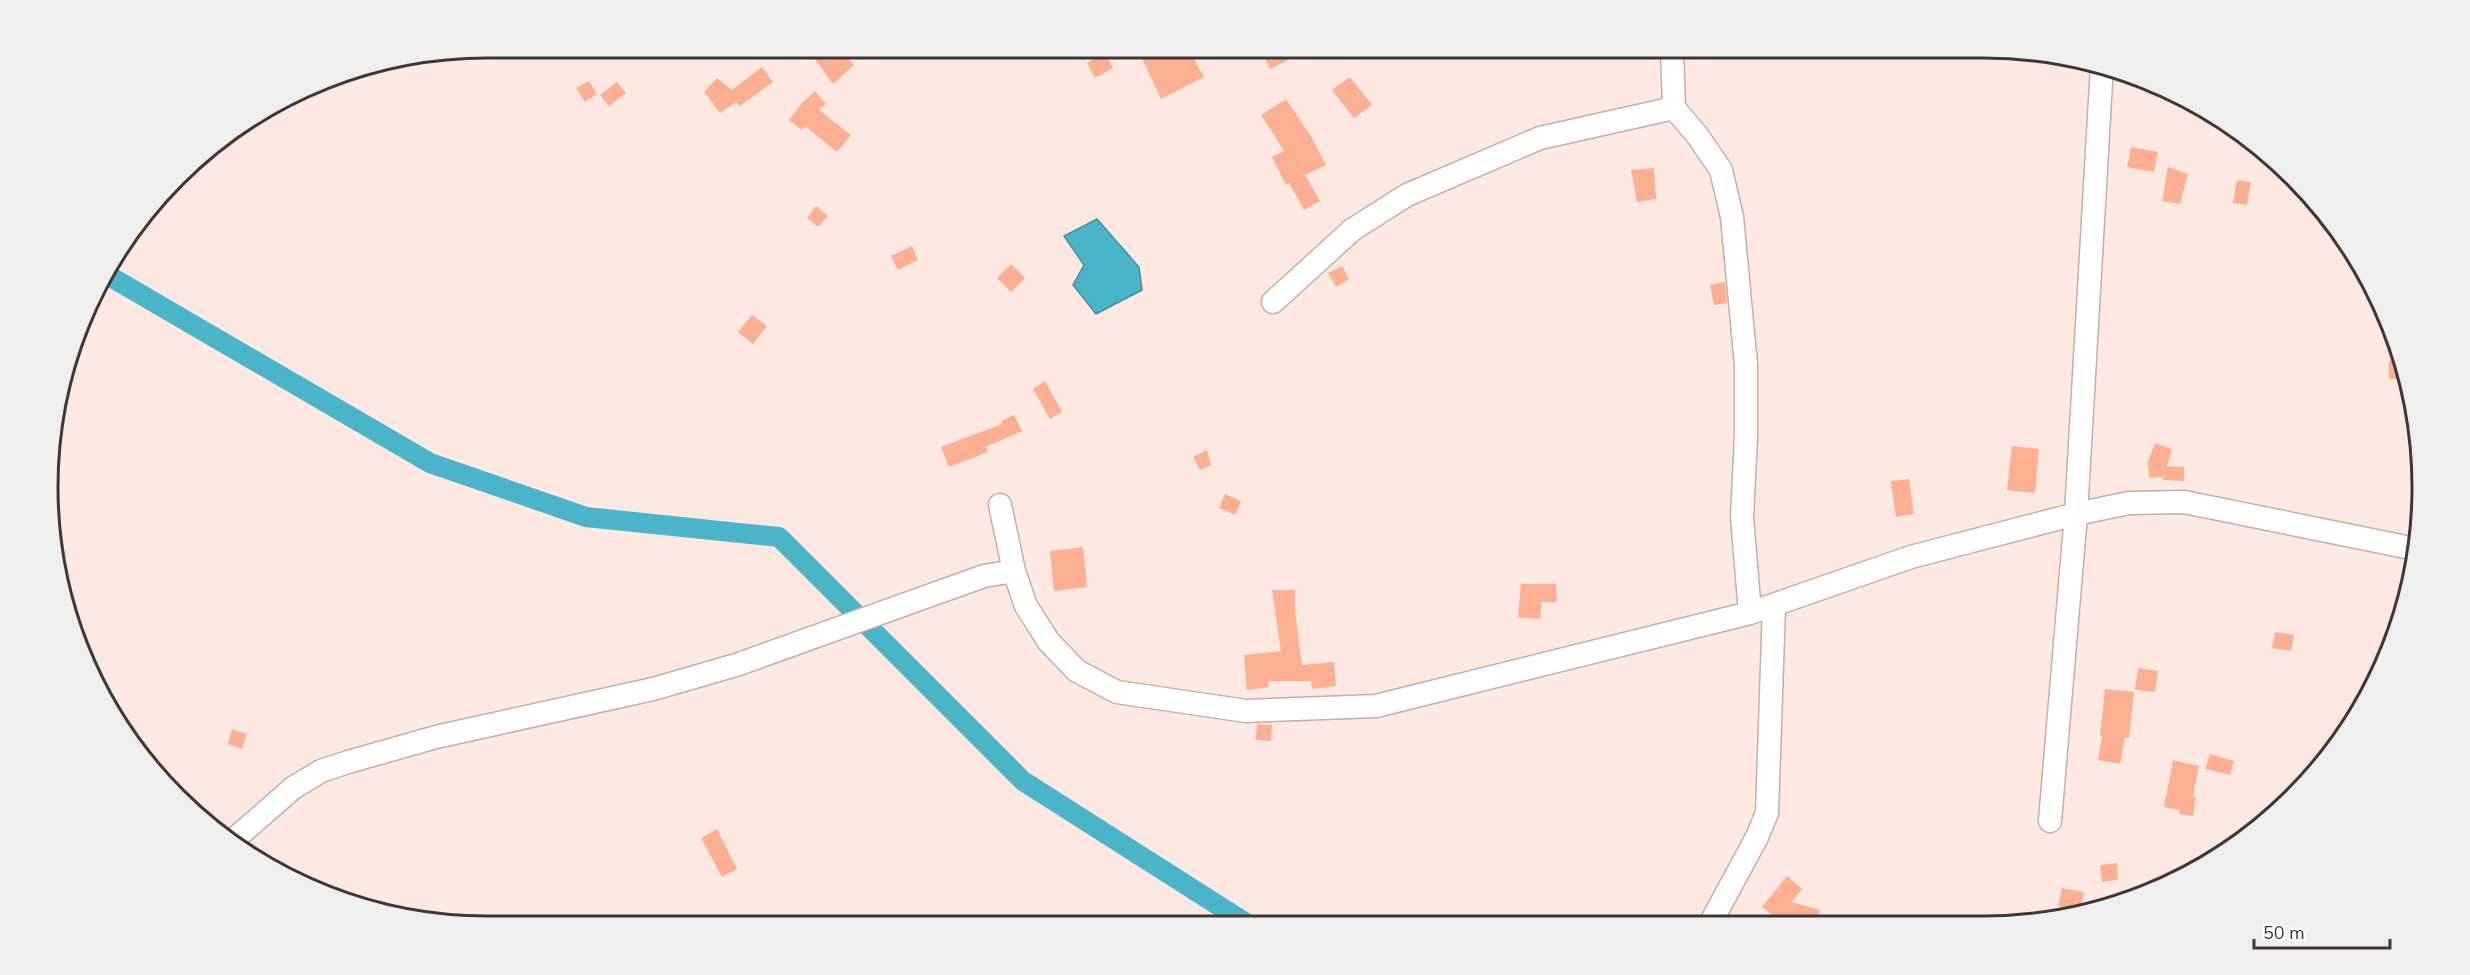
<svg xmlns="http://www.w3.org/2000/svg" width="2470" height="975" font-family="'Nunito Sans',sans-serif">
<style>
.water{fill:#4ab5c8;stroke:#478f9b;stroke-width:1.5}
.lines{fill:none;stroke-linecap:round;stroke-linejoin:round}
.canal{stroke:#4ab5c8;stroke-width:20}
.building{fill:#fcaf91}
.minor-casing{stroke:#c6aea5;stroke-width:25}
.minor{stroke:#fff;stroke-width:22}
.rim{fill:none;stroke:#403633;stroke-width:3}
</style>
<rect width="100%" height="100%" fill="#fde9e2"/>
<path class="water" d="M1097,219L1139,267L1142,290L1096,314L1073,285L1084,265L1064,236Z"/>
<g class="lines">
<path class="canal" d="M104,273L430,463L586,517L779,537L1023,781L1249,925"/>
</g>
<path class="building" d="M807,48H839L854,65L833,84Z
M1137,48H1188L1204,77L1161,99Z
M1260,48H1282L1288,60L1270,69Z
M1105,53L1113,68L1095,78L1087,63Z
M762,67L773,82L740,106L736,102L720,113L704,92L717,78L732,90Z
M1350,77L1372,105L1354,118L1332,90Z
M589,81L597,94L585,102L576,88Z
M617,82L626,93L609,106L600,95Z
M815,91L826,104L819,110L851,135L837,152L805,126L802,130L789,120L802,103Z
M1286,99L1312,138L1326,165L1305,175L1320,201L1304,210L1289,183L1286,185L1272,157L1284,151L1261,115Z
M2131,147L2158,152L2154,172L2127,167Z
M2168,167L2188,174L2180,204L2162,201Z
M1654,168L1656,199L1637,202L1631,170Z
M2237,180L2251,182L2247,205L2233,203Z
M816,206L828,216L818,227L807,218Z
M912,246L918,260L898,270L891,256Z
M1011,264L1025,278L1011,292L997,278Z
M1342,266L1349,279L1336,287L1328,273Z
M1725,282L1727,303L1714,305L1710,285Z
M752,315L767,326L753,344L738,332Z
M2389,361H2402L2406,379H2389Z
M1045,381L1062,412L1050,419L1033,389Z
M1014,415L1022,431L986,447L988,452L949,467L941,447L1002,424L1001,421Z
M2155,443L2172,449L2167,466L2184,467V481L2163,480L2164,475L2163,477L2149,478L2148,462Z
M2012,446L2039,449L2035,493L2007,490Z
M1207,450L1211,465L1200,470L1193,457Z
M1909,479L1914,514L1896,517L1891,481Z
M1225,494L1241,501L1235,515L1219,508Z
M1083,547L1087,587L1054,591L1050,551Z
M1521,584H1556L1557,602H1542L1540,619L1518,617Z
M1272,590H1295V610L1302,665L1334,662L1336,686L1312,689L1311,681H1268L1269,687L1247,690L1244,655L1281,651Z
M2275,632L2294,635L2291,651L2272,648Z
M2138,668L2158,671L2155,692L2135,690Z
M2105,689L2134,692L2129,738H2125L2120,764L2098,760L2102,736L2100,735Z
M1257,724L1272,725L1271,741L1256,740Z
M232,729L247,734L242,749L228,744Z
M2210,754L2234,761L2230,775L2205,769Z
M2173,760L2199,766L2193,797H2196L2193,816L2179,814L2180,810L2164,807Z
M717,829L737,869L722,877L701,838Z
M2117,863L2118,880L2102,882L2100,865Z
M1787,876L1802,889L1792,902L1820,910L1816,924H1805L1780,916L1777,919L1762,907Z
M2062,888L2084,892L2080,910L2058,906Z"/>
<g class="lines">
<defs>
<path id="minor" d="M1674,108L1697,135L1721,170L1732,217L1746,365V436L1742,517L1750,613
M1273,302L1352,230L1407,195L1540,138L1674,108L1672,48
M1000,505L1014,571L1026,606L1049,642L1077,671L1117,692L1246,711L1376,706L1750,613L1911,557L2076,514L2129,503L2184,502L2416,549
M2050,821L2076,514L2102,65
M230,843L293,788L321,771L348,762L436,737L653,689L736,665L984,576L1014,571
M1710,924L1757,837L1767,813L1774,606"/>
</defs>
<use href="#minor" class="minor-casing"/>
<use href="#minor" class="minor"/>
</g>
<path d="M0 0H2470V975H0ZM487 58H1983A429 429 0 0 1 2412 487V487A429 429 0 0 1 1983 916H487A429 429 0 0 1 58 487V487A429 429 0 0 1 487 58Z" fill="#f0efef" fill-rule="evenodd"/>
<path class="rim" d="M487 58H1983A429 429 0 0 1 2412 487V487A429 429 0 0 1 1983 916H487A429 429 0 0 1 58 487V487A429 429 0 0 1 487 58Z"/>
<path d="M2254 939v9h136v-9" fill="none" stroke="#403633" stroke-width="3"/>
<text x="2263" y="939" font-size="18" fill="#403633" stroke="#ffffff" stroke-width="4.5" paint-order="stroke">50 m</text>
</svg>
